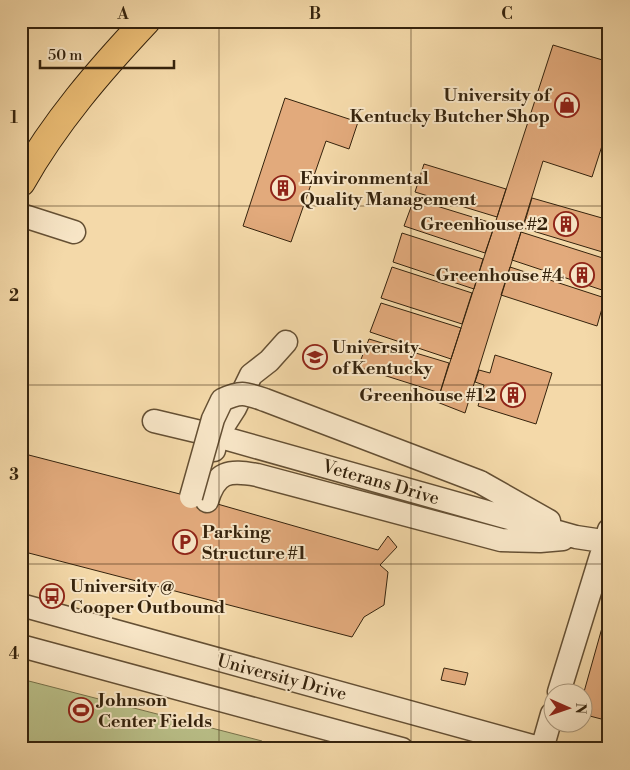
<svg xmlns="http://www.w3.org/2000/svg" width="630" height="770" font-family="'Libre Bodoni',serif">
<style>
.grass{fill:#bac089;stroke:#78724b}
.building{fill:#e2aa7c;stroke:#35230d}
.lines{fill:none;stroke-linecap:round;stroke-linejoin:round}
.minor-casing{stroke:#655034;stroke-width:25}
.major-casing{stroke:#35230d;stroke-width:30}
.minor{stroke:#f8e6c7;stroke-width:22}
.major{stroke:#eabc74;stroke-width:28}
.minor-bridge-casing{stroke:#655034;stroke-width:25;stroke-linecap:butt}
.minor-bridge{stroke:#f8e6c7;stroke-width:22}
.grid{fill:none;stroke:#35230d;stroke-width:1;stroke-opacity:0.55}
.labels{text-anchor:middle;stroke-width:4;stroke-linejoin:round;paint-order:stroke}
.poi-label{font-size:18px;font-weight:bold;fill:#35230d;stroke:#f8e6c7;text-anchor:start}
.street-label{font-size:18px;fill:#35230d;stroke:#f8e6c7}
.neatline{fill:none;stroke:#35230d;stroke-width:2}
.grid-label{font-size:16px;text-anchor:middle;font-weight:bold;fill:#35230d}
</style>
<rect width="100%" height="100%" fill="#f4d9a9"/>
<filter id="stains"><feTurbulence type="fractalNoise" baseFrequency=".004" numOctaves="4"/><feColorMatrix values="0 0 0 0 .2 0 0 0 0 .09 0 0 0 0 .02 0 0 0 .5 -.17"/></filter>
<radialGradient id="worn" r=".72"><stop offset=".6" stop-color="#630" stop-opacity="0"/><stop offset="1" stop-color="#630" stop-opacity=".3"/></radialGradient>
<path class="grass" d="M21,679L262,741L259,749H21Z"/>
<path class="building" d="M553,45L609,62V124L592,177L543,161L465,413L437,402Z
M285,98L358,122L349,149L326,141L291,242L243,226Z
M424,164L506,189L497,217L415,192Z
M532,198L609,220V254L523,228Z
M414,199L495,224L485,253L404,226Z
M521,232L609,260L608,292L512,260Z
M402,233L483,259L474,289L393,262Z
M392,267L472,293L462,324L381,298Z
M510,267L605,298L597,326L501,295Z
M381,303L461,328L451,359L370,332Z
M369,339L449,363L440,393L358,367Z
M495,355L552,373L536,424L478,406L484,385L475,382L479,370L490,373Z
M21,453L207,501L378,550L388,536L397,547L380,565L388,572L384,605L364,617L352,637L21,551Z
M607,610L609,611V721L582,714V699Z
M444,668L468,673L465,685L441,680Z"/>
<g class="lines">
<defs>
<path id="minor" d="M21,215L74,232
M154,421L217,436L576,537L609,542
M214,450L217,436L235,408L251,375L269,361L286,342
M480,482L549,521
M207,501C216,471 229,470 257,475L501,540L540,541L563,539
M21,605L543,749
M21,646L402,749
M559,692L609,530
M542,749L552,714"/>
<path id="major" d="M21,182C55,122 99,71 146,21"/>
</defs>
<use href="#minor" class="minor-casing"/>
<use href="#major" class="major-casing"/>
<use href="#minor" class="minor"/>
<use href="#major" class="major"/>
<defs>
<path id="minor-bridge" d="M191,497L213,419L222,400C241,391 245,393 265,400L480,482"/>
</defs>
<use href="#minor-bridge" class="minor-bridge-casing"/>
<use href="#minor-bridge" class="minor-bridge"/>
</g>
<path class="grid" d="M219,21V749M411,21V749M21,206H609M21,385H609M21,564H609"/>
<defs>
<symbol id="shop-ring" viewBox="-11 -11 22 22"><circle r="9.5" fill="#f8e6c7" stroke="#8f2418" stroke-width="1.5"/><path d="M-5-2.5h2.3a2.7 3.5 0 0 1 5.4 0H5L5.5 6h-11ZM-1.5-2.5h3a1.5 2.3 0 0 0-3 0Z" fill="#8f2418"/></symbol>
<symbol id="building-ring" viewBox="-11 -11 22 22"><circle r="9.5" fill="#f8e6c7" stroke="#8f2418" stroke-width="1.5"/><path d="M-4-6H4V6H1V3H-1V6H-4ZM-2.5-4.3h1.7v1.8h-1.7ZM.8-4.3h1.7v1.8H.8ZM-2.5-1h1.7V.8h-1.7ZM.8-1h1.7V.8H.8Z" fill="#8f2418"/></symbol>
<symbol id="university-ring" viewBox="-11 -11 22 22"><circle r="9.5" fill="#f8e6c7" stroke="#8f2418" stroke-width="1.5"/><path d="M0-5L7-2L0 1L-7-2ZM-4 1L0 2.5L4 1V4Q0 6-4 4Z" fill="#8f2418"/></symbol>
<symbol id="parking-ring" viewBox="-11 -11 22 22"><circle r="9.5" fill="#f8e6c7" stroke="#8f2418" stroke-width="1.5"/><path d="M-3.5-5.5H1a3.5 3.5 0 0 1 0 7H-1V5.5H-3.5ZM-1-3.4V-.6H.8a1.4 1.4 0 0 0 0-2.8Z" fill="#8f2418"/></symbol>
<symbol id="bus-ring" viewBox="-11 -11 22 22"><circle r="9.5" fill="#f8e6c7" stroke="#8f2418" stroke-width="1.5"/><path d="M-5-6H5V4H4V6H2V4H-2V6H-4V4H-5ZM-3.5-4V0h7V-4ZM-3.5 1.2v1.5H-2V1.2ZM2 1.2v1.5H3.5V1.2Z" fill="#8f2418"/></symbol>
<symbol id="stadium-ring" viewBox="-11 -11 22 22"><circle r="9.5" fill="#f8e6c7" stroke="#8f2418" stroke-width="1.5"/><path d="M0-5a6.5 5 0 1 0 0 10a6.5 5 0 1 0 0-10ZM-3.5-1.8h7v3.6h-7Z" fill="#8f2418"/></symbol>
</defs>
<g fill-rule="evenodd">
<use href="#shop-ring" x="553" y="91" width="28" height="28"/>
<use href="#building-ring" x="269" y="174" width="28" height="28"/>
<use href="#building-ring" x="552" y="210" width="28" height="28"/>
<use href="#building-ring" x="568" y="261" width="28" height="28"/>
<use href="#university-ring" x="301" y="343" width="28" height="28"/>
<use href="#building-ring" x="499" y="381" width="28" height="28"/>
<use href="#parking-ring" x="171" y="528" width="28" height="28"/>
<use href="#bus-ring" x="38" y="582" width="28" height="28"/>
<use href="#stadium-ring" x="67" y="696" width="28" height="28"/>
</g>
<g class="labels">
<g class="poi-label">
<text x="550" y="101" text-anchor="end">University of<tspan x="550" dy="21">Kentucky Butcher Shop</tspan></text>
<text x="300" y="184">Environmental<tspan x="300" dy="21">Quality Management</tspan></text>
<text x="548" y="230" text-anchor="end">Greenhouse #2</text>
<text x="564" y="281" text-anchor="end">Greenhouse #4</text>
<text x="332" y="353">University<tspan x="332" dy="21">of Kentucky</tspan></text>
<text x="496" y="401" text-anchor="end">Greenhouse #12</text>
<text x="202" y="538">Parking<tspan x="202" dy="21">Structure #1</tspan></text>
<text x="70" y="592">University @<tspan x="70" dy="21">Cooper Outbound</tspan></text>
<text x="98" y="706">Johnson<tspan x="98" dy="21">Center Fields</tspan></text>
</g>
<g class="street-label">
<text transform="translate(381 482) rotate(16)" y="6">Veterans Drive</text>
<text transform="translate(282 677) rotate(15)" y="6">University Drive</text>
</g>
</g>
<rect width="630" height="770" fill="none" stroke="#f4d9a9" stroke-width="55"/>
<g transform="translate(568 708) rotate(92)"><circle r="24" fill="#f8e6c7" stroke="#aa987d"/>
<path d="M0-4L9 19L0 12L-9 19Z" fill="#8f2418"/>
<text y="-8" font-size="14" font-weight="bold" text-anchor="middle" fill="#35230d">N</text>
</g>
<path d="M40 60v8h134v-8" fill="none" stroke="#35230d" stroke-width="2.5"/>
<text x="48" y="60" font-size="15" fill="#35230d" stroke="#f8e6c7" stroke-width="4" paint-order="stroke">50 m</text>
<rect x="28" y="28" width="574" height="714" class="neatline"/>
<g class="grid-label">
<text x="123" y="19">A</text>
<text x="315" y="19">B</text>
<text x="507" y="19">C</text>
<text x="14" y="123">1</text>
<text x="14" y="301">2</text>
<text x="14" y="480">3</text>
<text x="14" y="659">4</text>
</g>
<rect width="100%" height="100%" filter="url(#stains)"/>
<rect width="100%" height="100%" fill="url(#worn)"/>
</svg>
